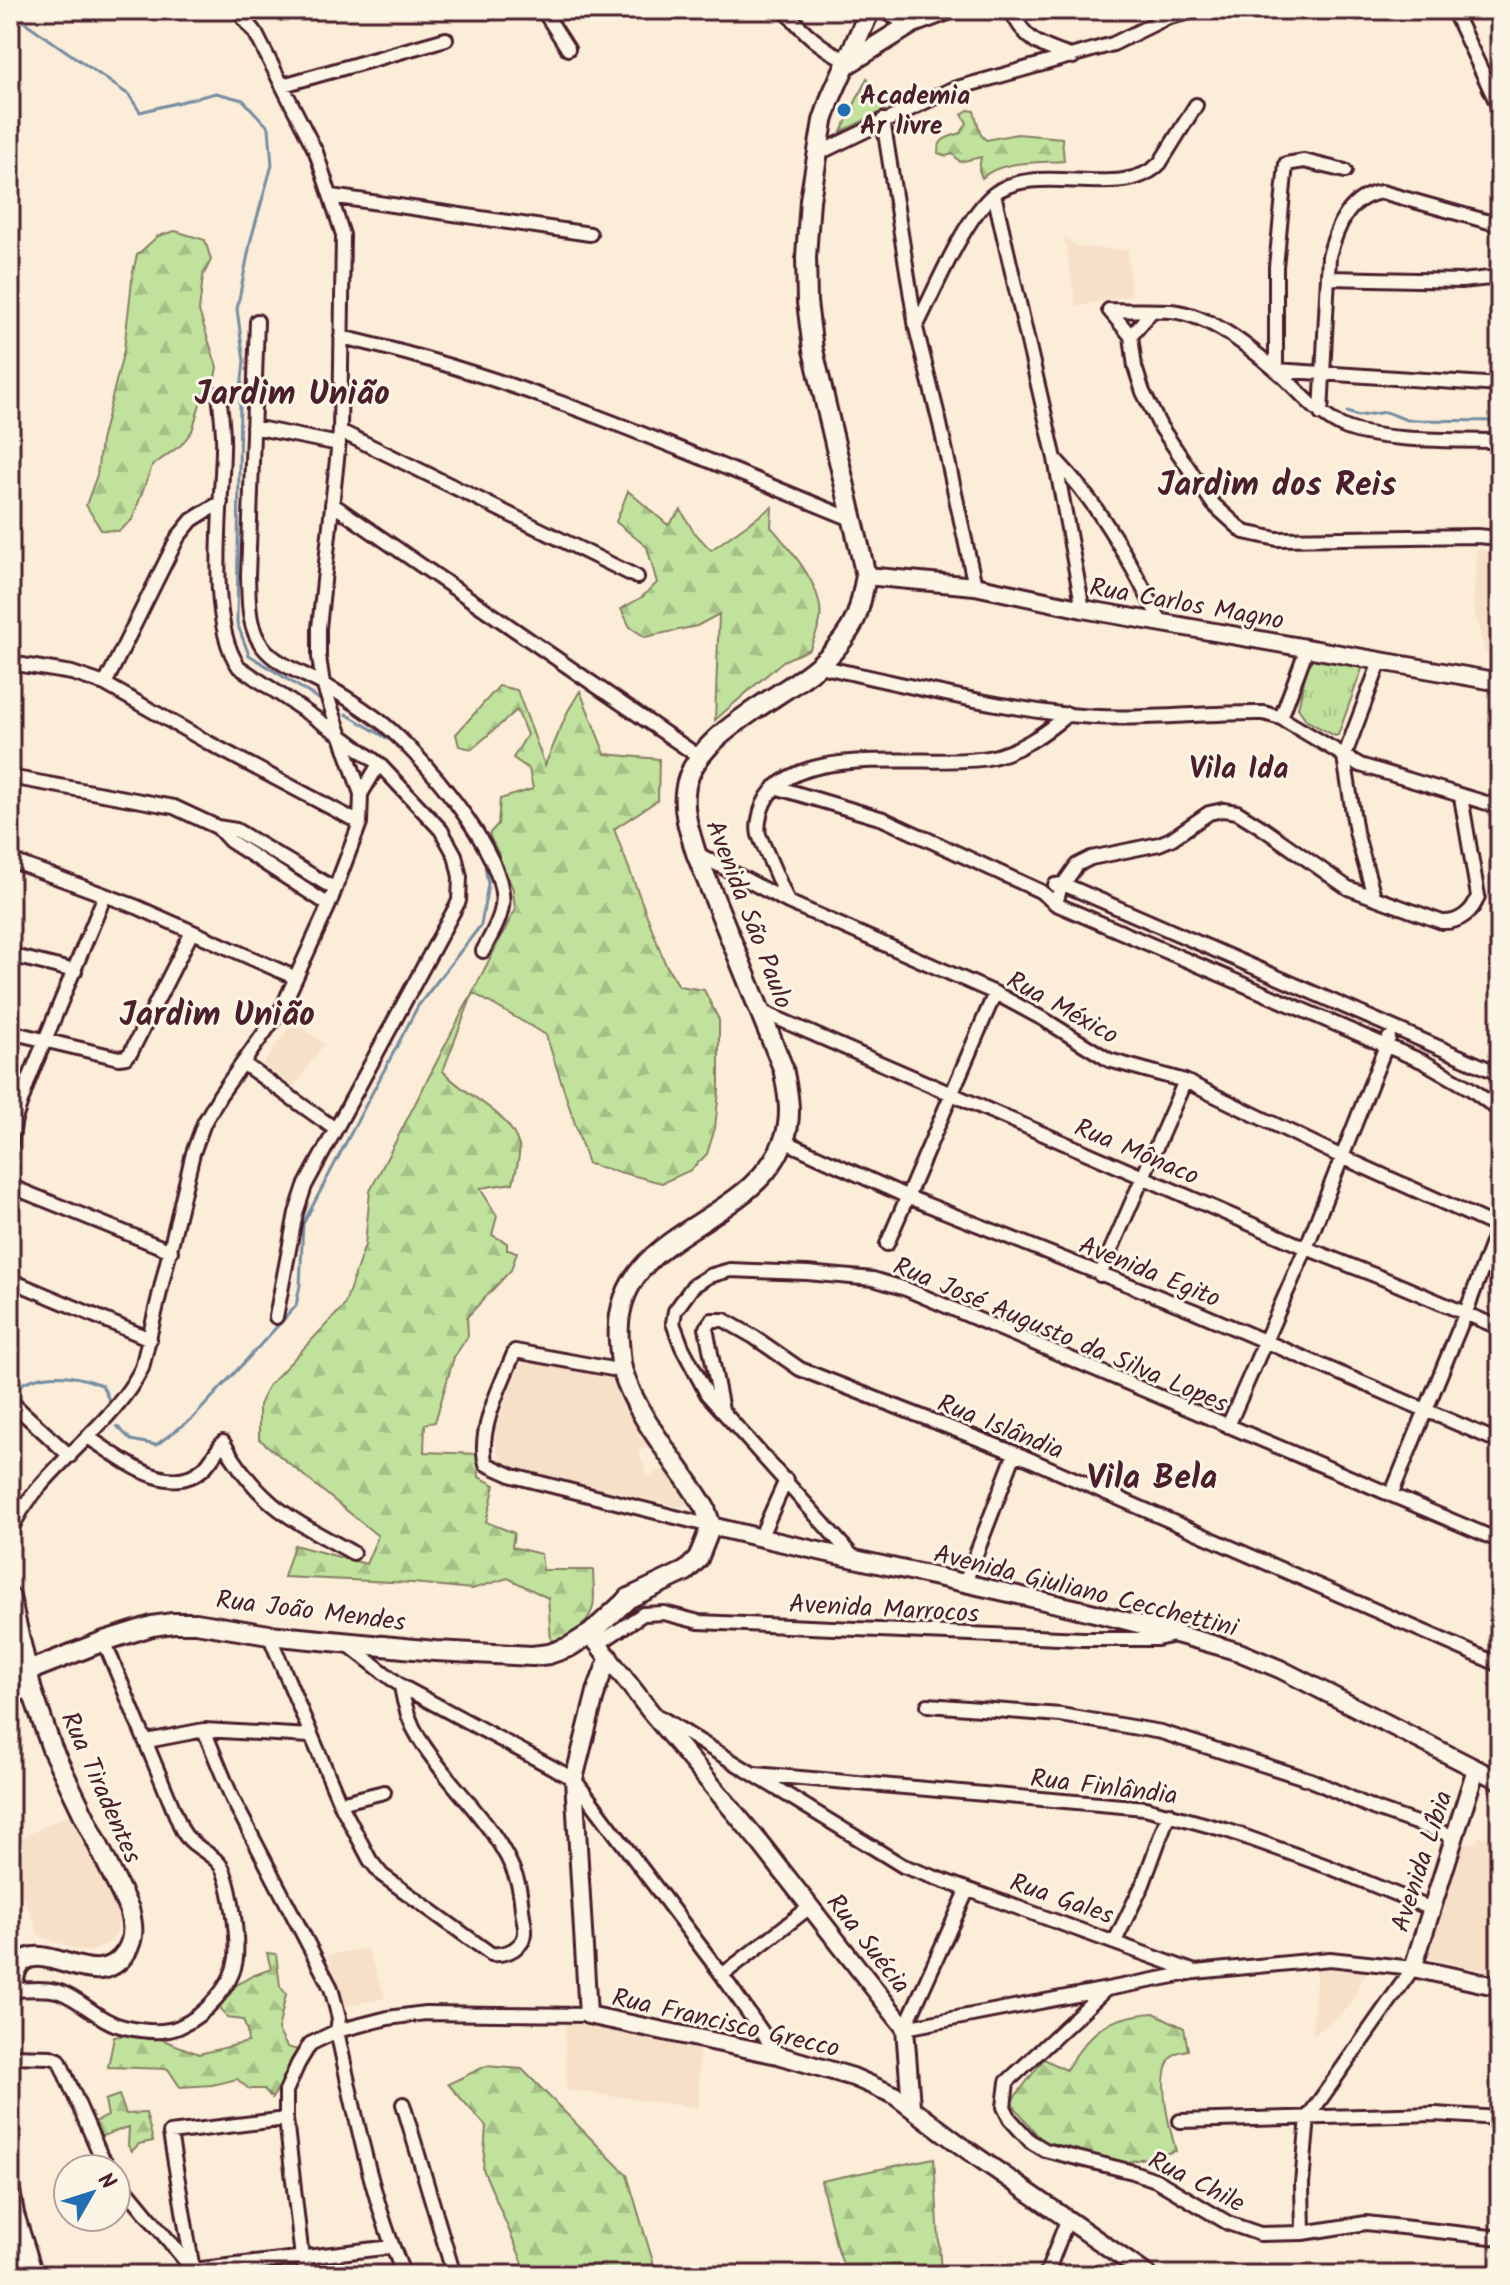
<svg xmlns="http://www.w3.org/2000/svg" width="1510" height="2285" font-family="Kalam,sans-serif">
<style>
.built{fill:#f7e0c8}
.grass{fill:url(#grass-tufts);stroke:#858064;stroke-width:2}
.forest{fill:url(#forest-firs);stroke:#858064;stroke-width:2}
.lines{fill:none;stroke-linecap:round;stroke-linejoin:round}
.stream{stroke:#758da2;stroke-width:3}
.minor-casing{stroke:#4a1f2b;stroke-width:18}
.tertiary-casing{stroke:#4a1f2b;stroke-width:22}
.secondary-casing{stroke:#4a1f2b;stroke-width:24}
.minor{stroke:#fcf5e5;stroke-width:12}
.tertiary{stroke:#fcf5e5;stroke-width:16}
.secondary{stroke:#fcf5e5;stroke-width:18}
.poi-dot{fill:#1f6fb2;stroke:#fcf5e5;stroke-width:3}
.labels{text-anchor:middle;stroke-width:6;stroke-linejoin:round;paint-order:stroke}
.poi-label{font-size:26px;font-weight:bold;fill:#4a1f2b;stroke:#fcf5e5;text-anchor:start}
.street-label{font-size:26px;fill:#4a1f2b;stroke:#fcf5e5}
.quarter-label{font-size:30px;font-weight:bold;fill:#4a1f2b;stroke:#fcf5e5}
.district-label{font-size:34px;font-weight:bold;fill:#4a1f2b;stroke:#fcf5e5}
</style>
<defs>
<pattern id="grass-tufts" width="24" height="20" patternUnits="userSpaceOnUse" patternTransform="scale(2)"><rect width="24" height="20" fill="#c0e29c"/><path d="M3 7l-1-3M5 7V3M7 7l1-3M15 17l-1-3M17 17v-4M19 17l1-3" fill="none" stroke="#a6c187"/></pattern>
<pattern id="forest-firs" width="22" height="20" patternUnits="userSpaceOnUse" patternTransform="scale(2)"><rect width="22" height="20" fill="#c0e29c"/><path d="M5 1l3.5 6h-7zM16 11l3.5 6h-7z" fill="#a6c187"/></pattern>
</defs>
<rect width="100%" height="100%" fill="#fcedd9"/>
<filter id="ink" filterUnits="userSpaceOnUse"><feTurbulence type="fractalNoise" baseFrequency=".0125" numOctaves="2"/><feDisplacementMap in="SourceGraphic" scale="16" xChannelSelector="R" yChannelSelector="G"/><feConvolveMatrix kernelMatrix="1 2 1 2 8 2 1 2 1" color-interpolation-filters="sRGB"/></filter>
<g filter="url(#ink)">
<path class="built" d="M1064,236L1078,247L1128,250L1131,295L1076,307Z
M1477,549L1500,551V656L1485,654L1473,605Z
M294,1021L324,1044L294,1087L263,1064Z
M525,1361L610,1375L651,1445L638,1452L648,1476L666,1469L690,1496L689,1503L681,1507L503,1466L495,1444L496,1424L519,1366Z
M71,1813L120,1912L117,1932L112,1941L91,1952L81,1951L39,1936L10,1861L23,1852L17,1840Z
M1480,1836L1500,1841V1974L1430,1959L1427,1954L1464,1842L1475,1844Z
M367,1948L385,1998L343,2007L328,1955Z
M1317,1967H1346L1367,1970L1350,2006L1312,2037Z
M565,2020L699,2048V2108L566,2090Z"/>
<path class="grass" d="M867,78L885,110L841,132Z
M1316,655L1341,657L1363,666L1338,735L1335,736L1307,721L1298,708L1308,663Z"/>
<path class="forest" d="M968,110L974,111L981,135L986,140L1017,134L1062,138L1064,161C1039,163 1001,160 982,178L979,170L981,157L960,162L953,154L946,156L938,153C939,137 947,138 961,133L967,123L962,114Z
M175,231L205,240L211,260L203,276L199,311L217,367L214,383L202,397L192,431L181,445L152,466L132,520L119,531L101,530L86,505L97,475L101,441L124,350L133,272L137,255L158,236Z
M628,491L668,525L681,510L693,531L711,550L772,507L771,527C790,549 825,588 820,620C819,629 813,640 810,649L783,661L715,720L719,614L697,626L645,637L630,627L621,609L642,597L657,583L647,547L616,522Z
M499,686L517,690L545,765L568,711L580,691L605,754L659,759L658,800L614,829L665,963L679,986L704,990L719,1020V1091L715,1128L707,1154L691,1170L662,1183L588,1164L546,1035L473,993L443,1071C465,1097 509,1110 519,1146C521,1156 515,1173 513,1183L480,1188L497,1216L492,1235L507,1243V1250L517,1252L511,1270L467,1317L468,1336L454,1357L435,1422L425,1424L424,1452L478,1454L479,1477L495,1485L486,1522L514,1533L512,1547L541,1554L543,1570H593C593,1582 596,1600 592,1610C587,1625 567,1641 551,1641L548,1598L508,1578L472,1589L413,1583L284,1577L294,1545L366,1564L378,1536L259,1439V1405L268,1386L344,1306L365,1245L370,1191L515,910L513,889L489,834L498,824L500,799L533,789L529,769L513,758L527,735L517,710L472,749L459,746L456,734Z
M267,1953L276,1954L280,1986L286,1994L278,2030L287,2047L302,2051L272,2098L264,2089H249L237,2079L212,2085L180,2087L168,2069L108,2067L114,2037L142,2032L199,2054L248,2042L247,2031L243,2020L227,2018L220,2007L225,1992L252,1976L271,1969Z
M1154,2013L1184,2028L1188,2050C1184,2051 1179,2051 1175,2054C1153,2069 1170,2130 1176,2151L1123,2163L1043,2142L1011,2102L1044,2059L1066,2070C1091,2031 1105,2017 1154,2013Z
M486,2066L522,2069L627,2175L657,2275H528L483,2169L486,2126L448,2084Z
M119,2095L126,2114L146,2113L153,2141L139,2144L132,2151L128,2146L129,2127L96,2138L90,2124L108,2116L105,2100Z
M934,2158L941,2275H847L836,2245L821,2181Z"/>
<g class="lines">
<path class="stream" d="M10,12L129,95L140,112L216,93L243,100L269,128L272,165L251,239L237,309L244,361L240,398L237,623L249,655L320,700
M1347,412L1358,416L1386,412L1407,420L1500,421
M346,714L395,743L425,774
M445,798L457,815
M10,1392C37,1370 71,1373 102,1385L109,1400
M117,1426L131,1440L156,1445L193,1418L296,1306L300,1285L303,1224L418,1006L481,925L488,884L484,859"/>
<defs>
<path id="minor" d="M543,10L568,49
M785,10C804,33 821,48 848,61
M1011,10C1025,42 1043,47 1073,57
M1453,10L1500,110
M283,85L446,39
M883,120L916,328L940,424L975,586
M817,154L950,90L1113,44L1166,18L1198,10
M994,194L1055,459L1083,609
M331,196L590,234
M1329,278L1461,281L1500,277
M1109,310C1130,311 1151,310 1171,311C1210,315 1248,346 1277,371C1299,390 1315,413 1342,426C1375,442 1461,440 1500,441
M1109,310L1131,336
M1151,312L1131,336L1135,367L1143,392L1160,426L1213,504L1244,532L1277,539L1477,536L1500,538
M257,321L248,576C249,600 247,627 263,647C276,664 300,672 319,682C338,692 358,705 376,718C415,746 510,856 502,906C500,922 490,937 483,951
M916,327C935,291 963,219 994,194C1036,160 1122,203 1160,163L1196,105
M341,337C519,377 686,452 854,520
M1276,370V267L1286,164L1304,161L1345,171
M1276,370L1500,385
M219,394C221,412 224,431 223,449C222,507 206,621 239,667L339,734L379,764L441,830L455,855L460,877L459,901L305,1186L296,1213L276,1317
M1321,414L1329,256C1337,227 1349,196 1382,192L1500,225
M253,427L339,444
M340,431L637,577
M1057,461C1102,508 1131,564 1161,622
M332,504L698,756
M10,663L72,673L105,684L207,742L360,823
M819,666C901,684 985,705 1069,715C1134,722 1199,712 1264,713L1281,718L1360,765L1500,807
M105,684L178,537L192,520L221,502
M1281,718L1307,648
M10,777L174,807L217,827L236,830L335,889
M775,787L883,819L1040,891L1056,904L1424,1062L1471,1089L1500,1111
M361,794L379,764
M217,827L230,841L329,905
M696,853L788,902L995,993L1045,1020L1109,1060L1185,1081L1342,1157L1500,1228
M10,860L137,907L294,977
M1055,885L1063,884L1500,1074
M1374,896L1356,832L1344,757L1380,662
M788,902L759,835C757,826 759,820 761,811C782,738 929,769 988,758C1019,752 1044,734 1068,714
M1056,904L1060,889L1077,865L1091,858L1159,844L1171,839L1209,813L1223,810L1237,812L1261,827L1348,888L1442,922C1459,923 1473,912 1478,896L1461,797
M10,955L75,971
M758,1010L1306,1248L1387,1280L1500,1328
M10,1032L119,1058L126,1057L131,1052L192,932
M244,1064L335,1129
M784,1141L908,1197L1192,1310L1500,1442
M10,1147L15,1119L29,1079L105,895
M10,1186L171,1251
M887,1244L995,993
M1100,1275L1185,1081
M10,1280L150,1339
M623,1371L515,1351C503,1380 476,1432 486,1464L513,1476L711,1526
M10,1401L70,1456
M722,1410L706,1328L712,1320H724L754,1337L800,1369L1015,1453L1500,1665
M1228,1426L1306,1248L1389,1038
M89,1438C120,1457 168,1500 204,1468C211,1461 217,1450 223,1442C261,1507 290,1518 353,1553
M1391,1495L1466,1312L1498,1227
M10,1532C36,1471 110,1431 142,1368L193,1153L204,1123L220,1095L282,1008L329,905L360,823L361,794L323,684L319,657V628L340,431L343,235L316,152L256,34L237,10
M760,1538L786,1480
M856,1560L707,1394L682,1347L673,1323L675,1311L693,1286L709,1276L730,1270L807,1273L873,1279L906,1289L1500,1541
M965,1583L1015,1453
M269,1635L340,1803L370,1860L382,1875L491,1954C502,1955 511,1953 519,1945C528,1937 525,1927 523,1916C521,1904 521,1891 517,1880C499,1826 448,1786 419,1738C409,1722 404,1705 401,1686
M346,1643L401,1686L574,1779L722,1975L778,2055
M598,1644L643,1614L664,1613L699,1622L1083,1639H1157L1174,1635
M10,1695L32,1691
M928,1705L1061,1715L1161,1732L1311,1780L1373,1808L1453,1836
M660,1717L903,1866L1195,1972L1330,1959L1413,1968L1308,2117L1302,2184L1303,2233
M204,1730L232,1798L331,1988L339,2018L337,2031C355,2113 371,2198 404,2275
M147,1741L204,1730L310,1736
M755,1774L1145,1808L1229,1831L1329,1867L1432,1909
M340,1803L384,1792
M1115,1941L1143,1884L1169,1813
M722,1975L810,1907
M11,1990C26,1990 46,1987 60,1992C84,2001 100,2022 124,2027C141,2031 163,2034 179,2027C204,2016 233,1986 236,1958C238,1936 232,1893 224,1872C217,1853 192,1849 182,1830L104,1641
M1104,1991L1007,2082L1004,2107L1010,2119L1030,2141L1045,2150L1133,2172L1156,2180L1228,2223L1260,2234L1303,2233L1366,2223L1500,2238
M905,2028L1195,1972
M905,2028L967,1891
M10,2056L51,2057L59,2060L100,2154L110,2169
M403,2104L454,2275
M1180,2121L1435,2114L1500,2118
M116,2177L192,2269
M193,2270L170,2133L286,2119
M193,2270L392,2247
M309,2275L302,2258L286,2119V2091L298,2064L310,2044L337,2031L388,2018L425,2013L588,2015
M1046,2275L1068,2218"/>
<path id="tertiary" d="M866,576L975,586L1083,609L1500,682
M711,1526C887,1569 1066,1600 1239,1652L1280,1669L1500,1781
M590,1634L650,1711L761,1844L905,2028L911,2106
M609,1657L597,1688L574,1779L588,2015L778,2055L853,2077L894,2095L963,2147L1148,2275
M1476,1769L1413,1968L1500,1987"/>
<path id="secondary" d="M887,10L913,23
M849,63L913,23L948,10
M10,1597L32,1691L52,1749L129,1909C133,1924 135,1938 126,1952C97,1996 47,1939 21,1963C14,1970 13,1984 10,1993
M28,1671L104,1641L152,1626L173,1623H196L269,1635L435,1651L532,1656L549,1654L569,1647L590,1634L629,1598L686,1571L698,1559L711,1526L705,1508C679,1464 639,1422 623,1372C620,1363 620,1352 619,1342C610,1229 751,1229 784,1140C793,1117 788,1092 783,1068L696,853C690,833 683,814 685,793C689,736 779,700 818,666C830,656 842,642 850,629C860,613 862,594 866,576L813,350L807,302L806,257L810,200L823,121L831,97L870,10
M10,2190L14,2214L33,2275"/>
</defs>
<use href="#minor" class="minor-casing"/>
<use href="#tertiary" class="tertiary-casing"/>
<use href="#secondary" class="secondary-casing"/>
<use href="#minor" class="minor"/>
<use href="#tertiary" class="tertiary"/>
<use href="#secondary" class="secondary"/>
</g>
</g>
<circle class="poi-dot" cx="844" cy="110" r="8"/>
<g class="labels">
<g class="poi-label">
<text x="860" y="104">Academia<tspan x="860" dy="30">Ar livre</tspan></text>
</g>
<g class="street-label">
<text transform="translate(1187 603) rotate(10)" y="9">Rua Carlos Magno</text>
<text transform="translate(750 914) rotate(69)" y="9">Avenida São Paulo</text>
<text transform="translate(1063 1007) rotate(29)" y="9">Rua México</text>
<text transform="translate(1137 1151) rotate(23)" y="9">Rua Mônaco</text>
<text transform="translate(1150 1271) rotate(22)" y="9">Avenida Egito</text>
<text transform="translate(1061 1334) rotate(23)" y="9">Rua José Augusto da Silva Lopes</text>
<text transform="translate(1001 1426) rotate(22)" y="9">Rua Islândia</text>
<text transform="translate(1086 1590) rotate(14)" y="9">Avenida Giuliano Cecchettini</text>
<text transform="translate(884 1608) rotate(3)" y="9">Avenida Marrocos</text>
<text transform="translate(311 1610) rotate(7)" y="9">Rua João Mendes</text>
<text transform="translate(1104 1786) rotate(7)" y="9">Rua Finlândia</text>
<text transform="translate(102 1787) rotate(66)" y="9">Rua Tiradentes</text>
<text transform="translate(1421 1861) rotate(-72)" y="9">Avenida Líbia</text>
<text transform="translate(1062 1898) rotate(19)" y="9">Rua Gales</text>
<text transform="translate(869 1943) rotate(52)" y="9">Rua Suécia</text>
<text transform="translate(726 2022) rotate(13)" y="9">Rua Francisco Grecco</text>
<text transform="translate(1197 2181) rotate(27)" y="9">Rua Chile</text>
</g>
<g class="quarter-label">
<text x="1239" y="778">Vila Ida</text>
</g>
<g class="district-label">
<text x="292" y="404">Jardim União</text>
<text x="1277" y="495">Jardim dos Reis</text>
<text x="217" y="1025">Jardim União</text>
<text x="1152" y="1488">Vila Bela</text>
</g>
</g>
<rect width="1510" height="2285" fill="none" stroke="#fcf5e5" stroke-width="40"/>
<rect x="20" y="20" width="1470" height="2245" fill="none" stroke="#4a1f2b" stroke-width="3" filter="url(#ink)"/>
<g transform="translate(92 2193) rotate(51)"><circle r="38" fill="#fcf5e5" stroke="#b59f9b" stroke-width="2"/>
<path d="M0-6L14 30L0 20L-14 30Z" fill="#1f6fb2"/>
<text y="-12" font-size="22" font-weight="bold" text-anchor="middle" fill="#4a1f2b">N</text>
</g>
</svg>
